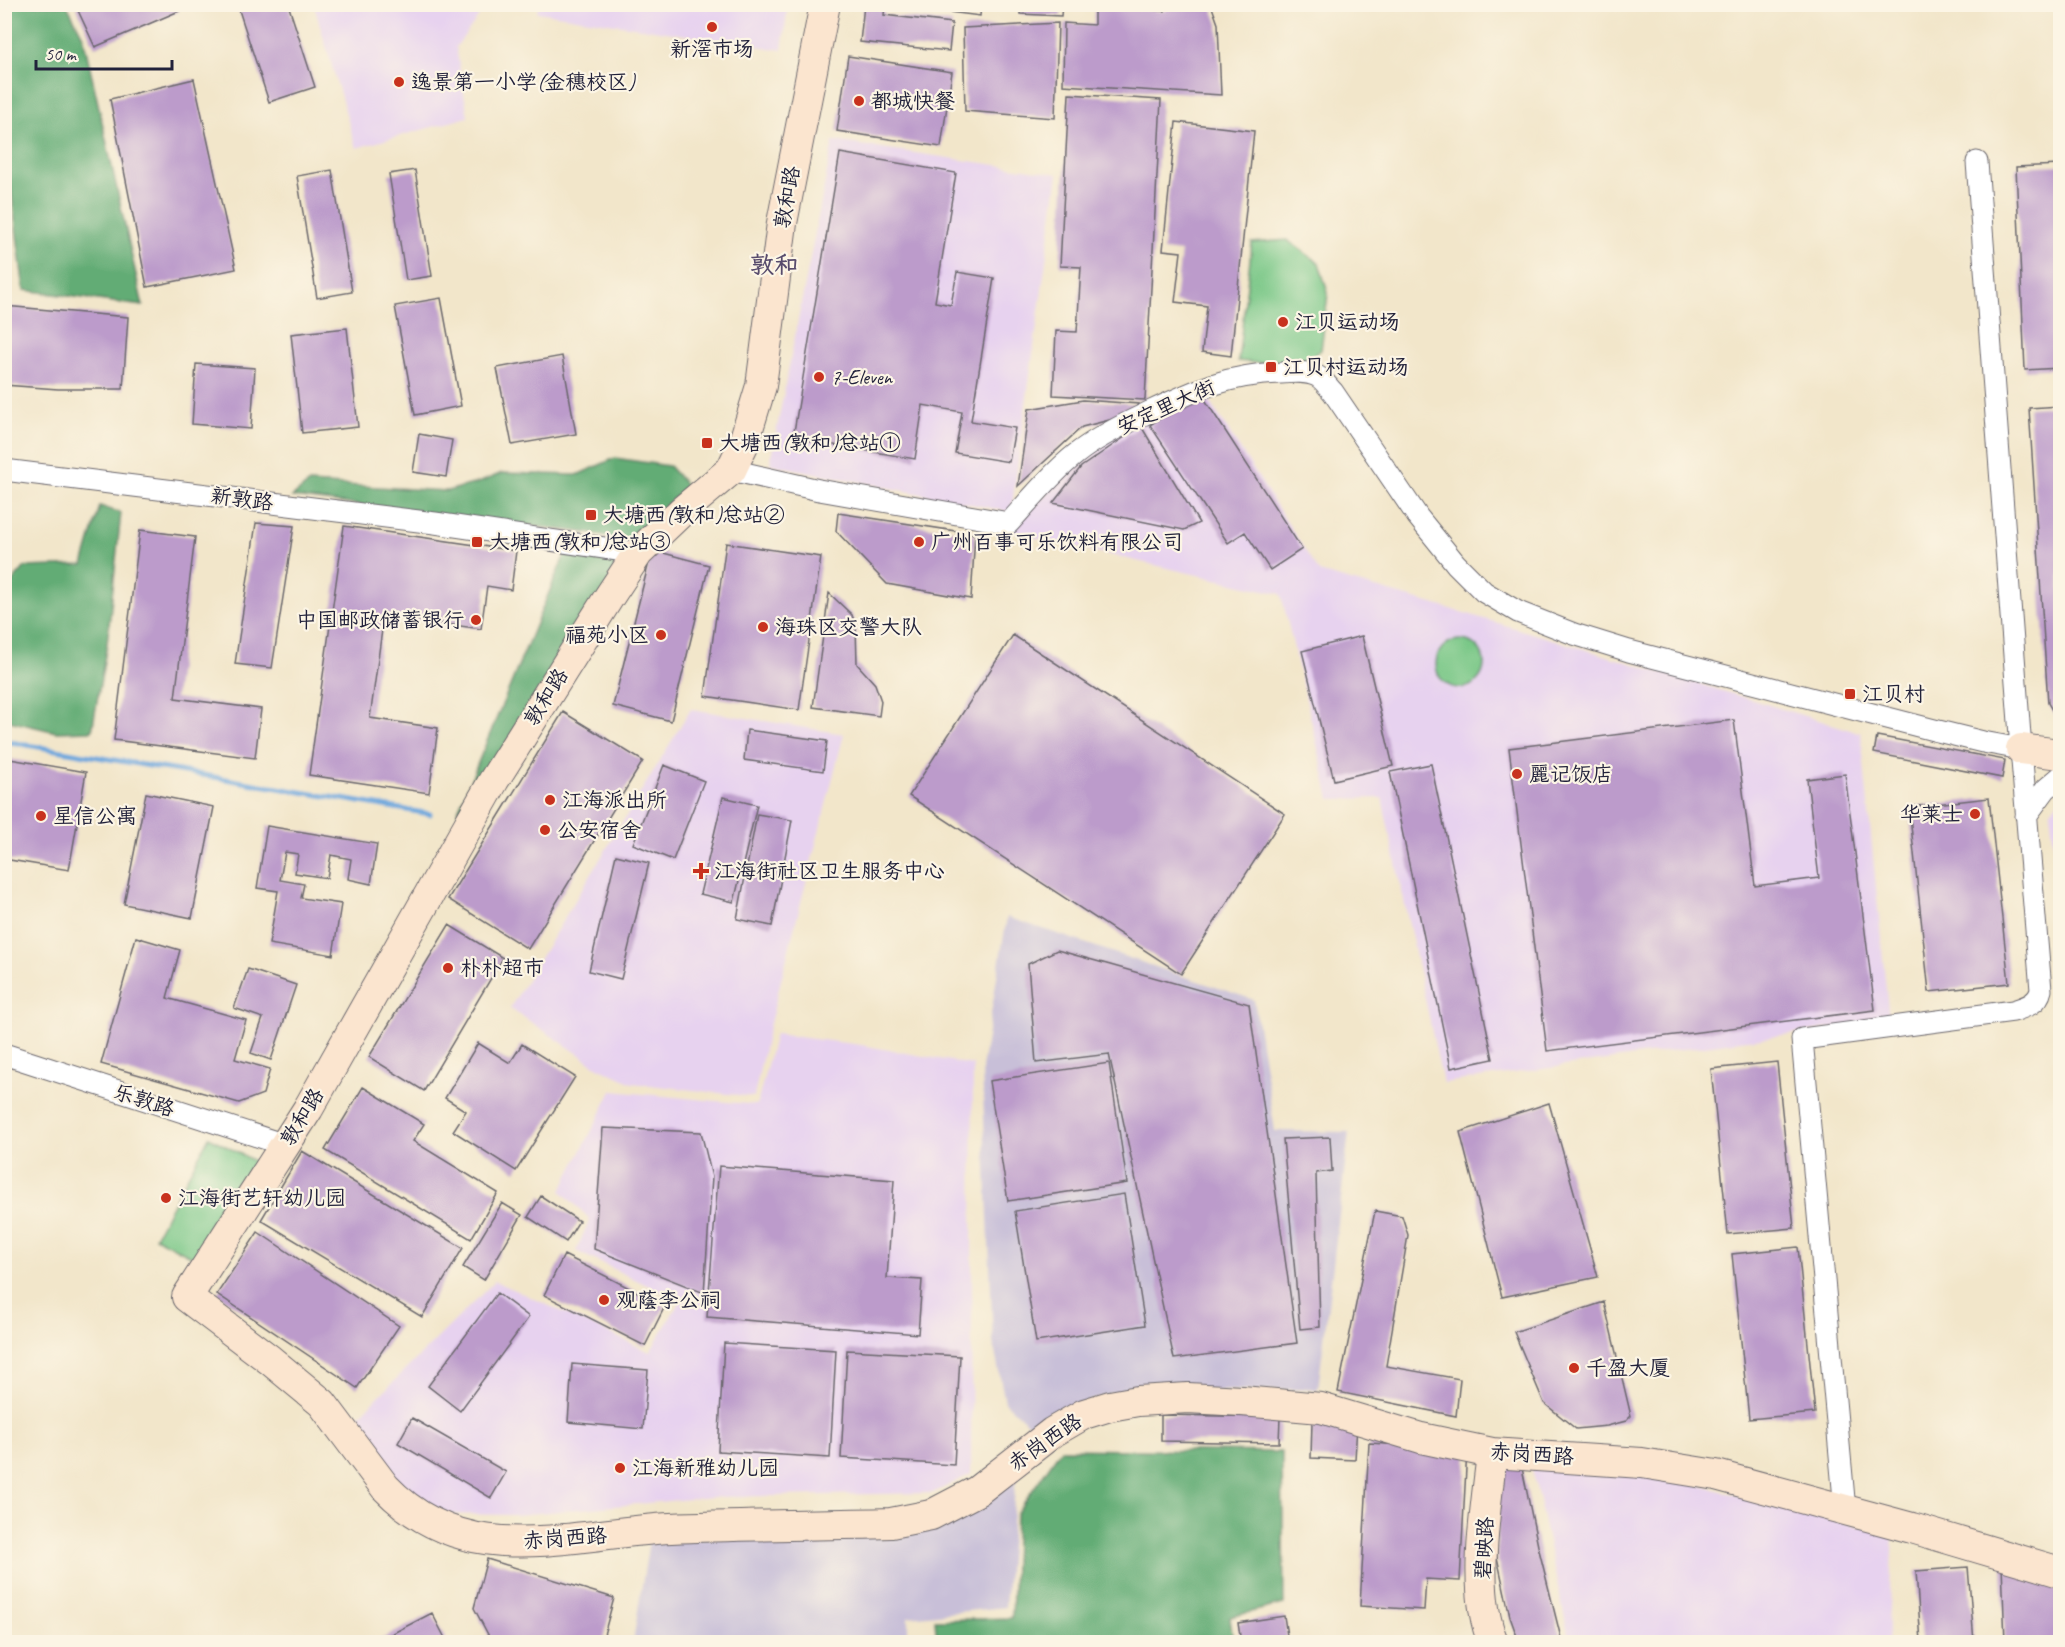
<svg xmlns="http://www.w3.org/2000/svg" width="2065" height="1647" font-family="Caveat,'LXGW WenKai TC',sans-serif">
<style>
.built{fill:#e7d2ef}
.industrial{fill:#c8bfd8}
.green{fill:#79c787;stroke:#4e7461;stroke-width:1.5}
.forest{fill:#62ac74;stroke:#426758;stroke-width:1.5}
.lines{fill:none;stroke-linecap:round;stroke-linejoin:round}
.stream{stroke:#6ea7dd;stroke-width:5}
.building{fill:#bc9bcb}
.street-casing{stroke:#6b676d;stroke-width:23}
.secondary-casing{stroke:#6b676d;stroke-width:32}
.street{stroke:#fff;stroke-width:21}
.secondary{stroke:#fbe5cf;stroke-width:30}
.poi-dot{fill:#c8321e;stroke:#fcf5e5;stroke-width:2}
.labels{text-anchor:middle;stroke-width:4.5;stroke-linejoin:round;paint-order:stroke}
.poi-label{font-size:21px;fill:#22223b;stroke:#fcf5e5;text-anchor:start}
.street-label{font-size:21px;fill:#22223b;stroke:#fcf5e5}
.quarter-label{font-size:24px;font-weight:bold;fill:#584c6d;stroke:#fcf5e5}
</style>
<rect width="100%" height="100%" fill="#fcf5e5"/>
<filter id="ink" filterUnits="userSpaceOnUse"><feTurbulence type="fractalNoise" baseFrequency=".0167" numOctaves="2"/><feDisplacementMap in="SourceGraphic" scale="12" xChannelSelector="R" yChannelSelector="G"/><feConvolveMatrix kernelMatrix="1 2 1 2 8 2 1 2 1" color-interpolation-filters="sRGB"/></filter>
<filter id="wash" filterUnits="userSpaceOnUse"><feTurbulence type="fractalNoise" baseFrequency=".008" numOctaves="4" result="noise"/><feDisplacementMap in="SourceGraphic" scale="24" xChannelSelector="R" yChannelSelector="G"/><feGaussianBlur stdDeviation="1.35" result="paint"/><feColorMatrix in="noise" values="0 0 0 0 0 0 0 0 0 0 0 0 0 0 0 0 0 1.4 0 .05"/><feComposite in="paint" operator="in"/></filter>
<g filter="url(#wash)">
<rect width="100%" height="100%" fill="#f2e6ca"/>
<path class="built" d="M539,4H788V5L782,50L537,12Z
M314,5H487L456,47L468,117L356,148Z
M833,141L1058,174L1011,512L770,464Z
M1202,389L1319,572L1468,614L1861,733L1889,1020L1443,1083L1382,798L1330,799L1281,594L1010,532L1094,445Z
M691,709L844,734L767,1035L754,1097L632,1083L598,1067L510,1008Z
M2060,798V895L2050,812Z
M775,1034L861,1045L973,1065L971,1474L933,1493L712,1497L516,1515L428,1514L381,1471L355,1420L495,1281L650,1352L680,1301L576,1251L590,1219L561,1191L612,1091L757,1105Z
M1532,1468L1639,1470L1893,1535L1887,1642H1570Z"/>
<path class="industrial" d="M1007,917L1254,1000L1275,1131L1349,1132L1318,1389L1110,1393L1029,1424L1005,1402L993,1342L982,1068Z
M1016,1476L1005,1607L908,1617V1642H633L649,1541L909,1529Z"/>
<path class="green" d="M1287,240L1319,263L1328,293L1321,350C1294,370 1269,364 1238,361L1252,243Z
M1436 664a24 24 0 1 1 48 0a24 24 0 1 1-48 0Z
M209,1137L256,1162L202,1262L155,1237Z"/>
<path class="forest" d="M4,5H67L83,36L143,306L24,290L5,142Z
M615,458L669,466L687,486L649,522L634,543L589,533L292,497L309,483L447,491L481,482L502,473L577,475Z
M100,506L121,513L107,644L92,731L56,732L5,720V590L25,567L83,565Z
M565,554L614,557L618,567L487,781L457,813Z
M1061,1449L1282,1452L1284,1604L1230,1617L1233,1642H937L935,1620L1012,1618L1016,1514Z"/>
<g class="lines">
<path class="stream" d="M4,741L430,814"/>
</g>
<g id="blocks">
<path class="building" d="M75,4H176L179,11L95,47Z
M237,4H288L315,87L269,102Z
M910,4H981L980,16L910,7Z
M1020,4H1062L1061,16L1020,14Z
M1167,4H1210L1212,7L1218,24L1221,95L1063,85L1064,23L1094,25V7L1165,11Z
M864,5H885L884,15L952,23L949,51L860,42Z
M1058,23L1055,118L965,111L963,28Z
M848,56L952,72L941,147L837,131Z
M194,79L236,269L147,287L110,99Z
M1069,94L1161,100L1145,400L1053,395L1056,331L1077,332L1081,267L1060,266Z
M1176,122L1254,131L1231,356L1202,352L1207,306L1175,302L1181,252L1163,250Z
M840,153L956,173L935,302L951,305L957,272L994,278L971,421L1015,428L1009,462L955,453L962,412L923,405L915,459L793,438Z
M2060,165V368L2025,370L2016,167Z
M332,170L352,292L317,298L297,176Z
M415,170L432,276L406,280L389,174Z
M441,298L461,406L415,415L395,306Z
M4,306L128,317L123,389H58L4,385Z
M347,328L358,427L302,433L291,334Z
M562,356L576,434L512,445L497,368Z
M196,364L255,368L251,429L192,424Z
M1200,392L1302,549L1270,570L1245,532L1228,543L1150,425Z
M1083,400L1139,404L1133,414L1082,427L1018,486L1029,409Z
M2060,406V724L2048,703L2029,408Z
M1141,426L1199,523L1184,530L1053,503L1081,467Z
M419,434L452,440L446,477L413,472Z
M838,513L975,534L971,599L887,584L836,531Z
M256,523L294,526L272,668L235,664Z
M344,526L516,551L511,590L487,586L481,629L384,615L370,718L438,728L429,793L309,775Z
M140,530L195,537L175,698L261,709L255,758L114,740Z
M726,543L821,557L799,710L705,696Z
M652,550L709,565L671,721L613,706Z
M829,593L852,615L856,627L857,664L875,684L881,701L879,716L813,707Z
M1013,635L1285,814L1181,974L909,796Z
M1362,636L1393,766L1334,780L1302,651Z
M563,712L643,761L528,949L448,899Z
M1734,720L1755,886L1819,878L1807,779L1845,774L1875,1010L1547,1051L1509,748Z
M747,730L827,741L823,771L744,760Z
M1877,736L2005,760L2002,778L1874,753Z
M4,758L86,772L69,870L4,859Z
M1431,764L1493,1059L1451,1068L1390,772Z
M664,765L704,781L673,860L633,844Z
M146,793L214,807L192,918L124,904Z
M723,797L757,805L734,902L700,894Z
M1989,798L2009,983L1929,992L1909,807Z
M757,814L792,820L772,926L737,919Z
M267,826L377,844L371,884L348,879L351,859L331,855L327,878L295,873L298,854L285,852L280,880L304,884L301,898L341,904L333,955L269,944L278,891L257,888Z
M616,855L649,863L621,979L589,971Z
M449,925L503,958L424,1091L369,1057Z
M136,937L180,950L167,998L246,1020L235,1059L270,1069L263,1094L239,1103L101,1064Z
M1057,950L1249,1004L1297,1343L1174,1359L1109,1054L1036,1063L1028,964Z
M248,969L296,985L271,1060L251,1053L263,1018L234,1008Z
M478,1043L510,1063L522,1044L575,1077L516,1171L453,1131L466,1111L445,1098Z
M1777,1062L1794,1228L1728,1234L1711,1069Z
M1109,1063L1127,1183L1008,1201L989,1081Z
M363,1087L424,1124L413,1141L498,1193L471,1239L325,1150Z
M1549,1103L1598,1277L1502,1297L1460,1132Z
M603,1128L701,1132L712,1177L704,1293L594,1249Z
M1330,1137L1332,1171L1316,1173L1320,1327L1300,1329L1283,1139Z
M302,1151L463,1248L422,1317L261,1220Z
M719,1166L894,1180L887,1278L922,1280L918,1334L707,1317Z
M1124,1194L1145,1325L1036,1342L1015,1211Z
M541,1196L579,1221L566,1242L528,1217Z
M502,1203L522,1215L484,1280L463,1267Z
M1375,1211L1402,1216L1408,1235L1386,1366L1460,1379L1456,1416L1338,1392Z
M258,1232L399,1326L357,1388L217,1294Z
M1798,1247L1815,1413L1749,1419L1732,1254Z
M564,1255L665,1306L645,1346L544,1295Z
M497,1293L529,1317L460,1411L428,1386Z
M1604,1302L1631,1416L1626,1421L1607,1426L1576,1429L1544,1403L1514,1332Z
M724,1343L836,1350L830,1458L718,1451Z
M847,1350L960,1356L954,1465L841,1458Z
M572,1364L648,1370L643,1429L568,1422Z
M1161,1415L1280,1417L1279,1443L1161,1441Z
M412,1418L506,1472L491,1498L398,1443Z
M1312,1421L1357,1423L1355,1460L1311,1458Z
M1369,1443L1467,1449L1460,1581L1426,1579L1424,1610L1360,1606Z
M1499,1459L1522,1468L1538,1546L1562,1642H1519L1510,1617L1497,1557Z
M487,1559L614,1598L602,1642H492L474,1608Z
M2002,1565L2060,1580V1642H2005Z
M1968,1567L1974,1642H1921L1916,1571Z
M432,1613L447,1642H376Z
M1284,1616L1288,1642H1241L1238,1623Z"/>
</g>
</g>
<g filter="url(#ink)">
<use href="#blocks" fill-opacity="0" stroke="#6b676d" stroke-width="1.5"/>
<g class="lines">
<defs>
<path id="street" d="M4,470L435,523L638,553
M731,470L819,490L1009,523C1030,500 1051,474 1076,454C1096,438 1120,426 1143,415C1193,391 1224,375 1281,373C1293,372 1306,371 1317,376C1323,379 1328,387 1333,392L1418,517L1456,564L1484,592L1518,612L1574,634L1629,651L1934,730L1983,742L2021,749
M2026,816L2046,789L2060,777
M4,1054L285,1145
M1845,1510L1802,1039L2013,1011C2025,1007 2038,1004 2041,990L2021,749L1977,162"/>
<path id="secondary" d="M825,4L782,223L761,386L743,445L731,470L681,512L638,553L609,597L494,780L308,1109L187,1297L270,1360L322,1403L385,1487C467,1573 569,1533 671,1528C744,1525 818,1525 891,1523L931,1515L977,1491L1053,1432L1084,1414L1110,1406L1138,1401L1188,1398L1242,1401L1321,1408L1421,1438L1492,1453L1642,1463L1716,1475L1912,1528L2060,1572
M2021,749L2060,754
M1492,1453C1486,1509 1471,1590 1493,1642"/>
</defs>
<use href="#street" class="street-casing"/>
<use href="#secondary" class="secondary-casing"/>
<use href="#street" class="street"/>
<use href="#secondary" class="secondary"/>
</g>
</g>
<g class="poi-dot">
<circle cx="712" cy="27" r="6"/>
<circle cx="399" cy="82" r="6"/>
<circle cx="859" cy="101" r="6"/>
<circle cx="1283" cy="322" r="6"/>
<rect x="1265" y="361" width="12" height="12" rx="3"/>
<circle cx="819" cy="377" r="6"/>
<rect x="701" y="437" width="12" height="12" rx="3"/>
<rect x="585" y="509" width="12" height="12" rx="3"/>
<rect x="471" y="536" width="12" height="12" rx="3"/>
<circle cx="919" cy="542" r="6"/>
<circle cx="476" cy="620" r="6"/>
<circle cx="763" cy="627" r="6"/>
<circle cx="661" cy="635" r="6"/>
<rect x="1844" y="688" width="12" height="12" rx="3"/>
<circle cx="1517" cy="774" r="6"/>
<circle cx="550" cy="800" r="6"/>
<circle cx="1975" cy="814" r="6"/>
<circle cx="41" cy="816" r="6"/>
<circle cx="545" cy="830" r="6"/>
<path d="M698 862h6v6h6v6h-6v6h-6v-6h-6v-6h6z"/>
<circle cx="448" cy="968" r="6"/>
<circle cx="166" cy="1198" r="6"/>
<circle cx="604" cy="1300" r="6"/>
<circle cx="1574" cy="1368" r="6"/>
<circle cx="620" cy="1468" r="6"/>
</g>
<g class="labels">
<g class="poi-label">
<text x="712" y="56" text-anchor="middle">新滘市场</text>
<text x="411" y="89">逸景第一小学(金穗校区)</text>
<text x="871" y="108">都城快餐</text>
<text x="1295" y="329">江贝运动场</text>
<text x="1283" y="374">江贝村运动场</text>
<text x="831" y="384">7-Eleven</text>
<text x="719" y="450">大塘西(敦和)总站①</text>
<text x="603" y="522">大塘西(敦和)总站②</text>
<text x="489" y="549">大塘西(敦和)总站③</text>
<text x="931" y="549">广州百事可乐饮料有限公司</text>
<text x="464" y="627" text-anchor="end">中国邮政储蓄银行</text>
<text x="775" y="634">海珠区交警大队</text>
<text x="649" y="642" text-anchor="end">福苑小区</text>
<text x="1862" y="701">江贝村</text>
<text x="1529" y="781">麗记饭店</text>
<text x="562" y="807">江海派出所</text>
<text x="1963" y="821" text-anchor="end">华莱士</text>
<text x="53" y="823">星信公寓</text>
<text x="557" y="837">公安宿舍</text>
<text x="714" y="878">江海街社区卫生服务中心</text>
<text x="460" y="975">朴朴超市</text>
<text x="178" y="1205">江海街艺轩幼儿园</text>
<text x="616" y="1307">观蔭李公祠</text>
<text x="1586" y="1375">千盈大厦</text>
<text x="632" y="1475">江海新雅幼儿园</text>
</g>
<g class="street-label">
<text transform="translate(787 197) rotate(-80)" y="7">敦和路</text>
<text transform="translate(1166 407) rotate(-24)" y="7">安定里大街</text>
<text transform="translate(242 499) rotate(7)" y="7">新敦路</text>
<text transform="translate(546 697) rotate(-58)" y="7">敦和路</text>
<text transform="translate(144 1100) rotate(18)" y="7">乐敦路</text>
<text transform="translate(302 1117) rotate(-59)" y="7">敦和路</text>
<text transform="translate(1045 1442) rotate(-35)" y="7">赤岗西路</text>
<text transform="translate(1532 1454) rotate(4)" y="7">赤岗西路</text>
<text transform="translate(565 1538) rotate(-4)" y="7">赤岗西路</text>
<text transform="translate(1484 1548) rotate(-87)" y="7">碧映路</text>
</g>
<g class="quarter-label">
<text x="774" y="273">敦和</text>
</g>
</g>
<rect width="2065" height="1647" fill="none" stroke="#fcf5e5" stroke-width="24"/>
<path d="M36 60v9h136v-9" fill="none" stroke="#22223b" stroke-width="3"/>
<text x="45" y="60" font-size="18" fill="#22223b" stroke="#fcf5e5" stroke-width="4.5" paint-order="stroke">50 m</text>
</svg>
